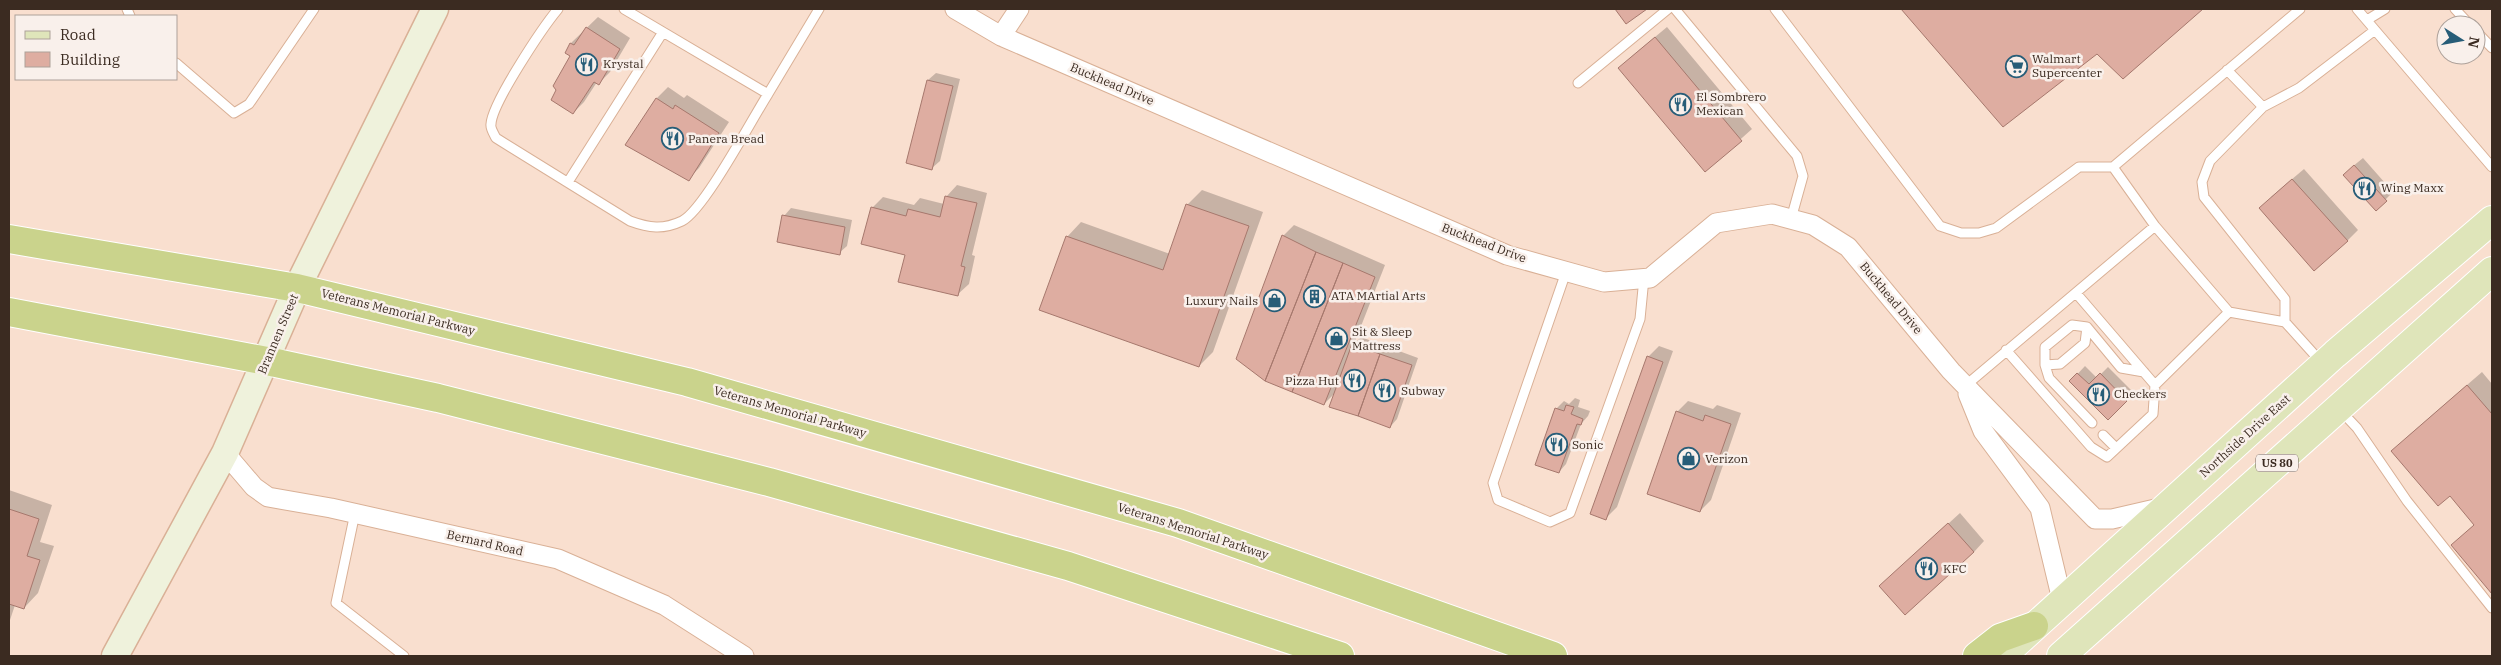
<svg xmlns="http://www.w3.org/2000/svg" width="2501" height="665" font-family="'IBM Plex Serif',serif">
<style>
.shadow{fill:#0003}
.building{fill:#deada1;stroke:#a6786d}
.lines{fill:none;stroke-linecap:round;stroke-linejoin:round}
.lane-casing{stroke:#d9b096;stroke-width:11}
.street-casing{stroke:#d9b096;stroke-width:21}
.secondary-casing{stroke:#d9b096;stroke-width:29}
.primary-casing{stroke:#fff;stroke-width:30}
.highway-casing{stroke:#fff;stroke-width:30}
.lane{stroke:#fff;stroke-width:9}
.street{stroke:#fff;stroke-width:19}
.secondary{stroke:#eff2dc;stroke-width:26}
.primary{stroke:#dfe5ba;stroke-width:28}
.highway{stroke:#cad38c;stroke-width:28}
.labels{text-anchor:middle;stroke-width:5;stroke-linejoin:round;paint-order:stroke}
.shield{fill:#f9f0eb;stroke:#74665e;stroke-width:1}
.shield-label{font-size:11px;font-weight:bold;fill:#3b2b21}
.poi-label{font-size:12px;fill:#3b2b21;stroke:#f9f0eb;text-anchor:start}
.street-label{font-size:12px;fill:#3b2b21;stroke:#f9f0eb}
</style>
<rect width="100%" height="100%" fill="#f9dfcf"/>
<path class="shadow" d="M1902,9H2201L2123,77L2097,52L2003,125Z
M598,17L630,38L610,72L599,83L597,82L584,102L573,113L571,55L566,52L571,43Z
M1667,27L1752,129L1706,170L1631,57Z
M936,73L960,79L940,161L932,168L908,162L928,80Z
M668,87L684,98L687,95L729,122L699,168L688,179L657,98Z
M2363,158L2393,192L2376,209L2352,167Z
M2304,169L2358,230L2347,241L2271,197Z
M957,185L987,193L972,255L975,256L969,284L957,295L906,254L872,208L883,197L914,205L920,198L944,204L946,197Z
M1202,190L1263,212L1213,352L1199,366L1067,237L1081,222L1170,254L1188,204Z
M791,208L852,220L847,246L839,253L784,216Z
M1294,225L1385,265L1354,344L1361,337L1418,358L1397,419L1390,427L1337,391L1324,404L1283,236Z
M1659,346L1673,351L1617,507L1606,518L1648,357Z
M2085,366L2097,378L2108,367L2134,393L2108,419L2071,381Z
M2482,372L2492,384V592L2452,545L2475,524L2407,437Z
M1575,398L1580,400L1578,407L1590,411L1588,416L1581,424L1566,464L1559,472L1556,409L1564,401L1569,404Z
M1688,401L1713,409L1717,405L1741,413L1711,500L1700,511L1677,412Z
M9,490L52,505L40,542L54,546L38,593L24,608L15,605L9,623Z
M1960,513L1984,541L1974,552L1892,575Z"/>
<path class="building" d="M1615,9H1647L1626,24Z
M1901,9H2203L2123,79L2097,54L2003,127Z
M586,27L620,49L599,85L594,82L573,114L551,100L556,90L553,86L570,56L565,53L570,43L574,45Z
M1655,37L1742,141L1705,172L1618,68Z
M927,80L953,86L932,170L906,163Z
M656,98L673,109L675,105L719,133L689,181L625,145Z
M2354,165L2387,201L2376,211L2343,175Z
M2292,179L2348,241L2314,271L2259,208Z
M945,196L977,203L961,266L965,267L958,296L898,282L905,255L861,244L871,207L906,216L908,209L940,217Z
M1186,204L1249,226L1199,367L1039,310L1066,236L1163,270Z
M782,215L845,227L840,255L777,242Z
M1282,235L1316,252L1265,381L1236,359Z
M1316,252L1343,263L1292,392L1265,381Z
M1343,263L1375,277L1324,405L1292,392Z
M1352,344L1380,354L1358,416L1329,407Z
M1380,354L1412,365L1390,428L1358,416Z
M1647,356L1663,362L1606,520L1590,514Z
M2077,373L2089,384L2100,373L2127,401L2108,420L2069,381Z
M2467,385L2492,414V594L2451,545L2474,525L2450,496L2438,506L2391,451Z
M1566,405L1574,407L1571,414L1583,419L1581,425L1577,424L1559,473L1535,465L1555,408L1564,411Z
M1676,411L1703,421L1705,415L1731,424L1700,512L1647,494Z
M9,509L39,519L27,556L40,560L24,609L9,604Z
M1948,523L1974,552L1905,615L1879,586Z"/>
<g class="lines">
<defs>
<path id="lane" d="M127,9L130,16
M558,9C543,27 492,103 491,124C490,128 494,134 496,138L630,221C649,228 663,230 682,221C704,210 752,119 768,94
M624,9L768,94L819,9
M1675,9L1797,156L1803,176L1791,219
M1775,9L1940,226L1961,233H1979L1996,228L2079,167H2113L2300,9
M2357,9L2492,167
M2455,9L2470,25
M2367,20L2385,9
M2476,31L2492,48
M176,63L234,113L249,104L314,9
M2227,70L2263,107
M1578,83L1668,9
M2113,167L2155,226L2229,312L2285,322
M568,182L663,32
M1566,272L1493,483L1498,500L1550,522L1570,513L1640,319L1644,278
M2006,350L2091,447L2107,457L2153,414L2155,385L2076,293
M2321,362L2285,322V299L2204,197L2202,182L2210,161L2263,107L2299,88L2375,30
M2045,365L2060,364L2085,343L2087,327
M2155,385L2229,312
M1965,386L2155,226
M2340,410L2357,428L2407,501L2492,608
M2092,423L2049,378L2045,365V347L2072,325L2087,327L2121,368L2144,372
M2103,435L2116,448
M355,513L336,603L404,656"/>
<path id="street" d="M955,9L1001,36L1507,255L1604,282L1650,278L1716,223L1772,214L1813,225L1848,247L1951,371L2095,519H2112L2164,507
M1001,36L1019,9
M1968,394L1983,431L2040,508L2062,600
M225,453L254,487L268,497L331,508L558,559L664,605L744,656"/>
<path id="secondary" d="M115,656L225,453L297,288L435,9"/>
<path id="primary" d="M2002,656L2335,354L2492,220
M2061,656L2492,271"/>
<path id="highway" d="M9,239L297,288L687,382L1178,523L1553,656
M9,312L267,361L438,398L769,482L1068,566L1340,656
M1977,656L2000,638L2034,626"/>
</defs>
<use href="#lane" class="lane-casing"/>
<use href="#street" class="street-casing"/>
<use href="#secondary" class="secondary-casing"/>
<use href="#primary" class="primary-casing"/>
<use href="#highway" class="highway-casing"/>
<use href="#lane" class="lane"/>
<use href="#street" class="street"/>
<use href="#secondary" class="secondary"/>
<use href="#primary" class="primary"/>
<use href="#highway" class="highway"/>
</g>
<defs>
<symbol id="restaurant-ring" viewBox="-11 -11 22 22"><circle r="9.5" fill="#f9f0eb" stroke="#275d78" stroke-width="1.5"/><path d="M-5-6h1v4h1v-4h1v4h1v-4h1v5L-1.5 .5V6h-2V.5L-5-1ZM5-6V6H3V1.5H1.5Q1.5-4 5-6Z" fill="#275d78"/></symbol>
<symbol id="supermarket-ring" viewBox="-11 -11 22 22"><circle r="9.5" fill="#f9f0eb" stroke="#275d78" stroke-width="1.5"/><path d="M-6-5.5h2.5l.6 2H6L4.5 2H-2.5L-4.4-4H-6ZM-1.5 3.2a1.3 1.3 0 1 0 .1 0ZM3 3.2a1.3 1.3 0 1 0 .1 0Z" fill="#275d78"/></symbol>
<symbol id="building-ring" viewBox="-11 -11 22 22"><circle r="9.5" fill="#f9f0eb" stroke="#275d78" stroke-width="1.5"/><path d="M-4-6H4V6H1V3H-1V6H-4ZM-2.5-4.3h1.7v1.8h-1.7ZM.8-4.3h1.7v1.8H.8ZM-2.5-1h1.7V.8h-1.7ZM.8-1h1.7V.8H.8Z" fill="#275d78"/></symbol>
<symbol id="shop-ring" viewBox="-11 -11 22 22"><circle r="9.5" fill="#f9f0eb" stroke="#275d78" stroke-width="1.5"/><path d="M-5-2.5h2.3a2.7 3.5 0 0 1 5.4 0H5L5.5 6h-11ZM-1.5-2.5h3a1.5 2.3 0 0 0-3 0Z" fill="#275d78"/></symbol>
</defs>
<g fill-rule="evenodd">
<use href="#restaurant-ring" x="574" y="52" width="25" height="25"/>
<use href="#supermarket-ring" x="2004" y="54" width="25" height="25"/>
<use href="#restaurant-ring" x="1668" y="92" width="25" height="25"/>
<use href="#restaurant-ring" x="660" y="126" width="25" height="25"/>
<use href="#restaurant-ring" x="2352" y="176" width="25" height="25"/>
<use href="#building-ring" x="1302" y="284" width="25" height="25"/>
<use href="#shop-ring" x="1262" y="288" width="25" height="25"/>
<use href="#shop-ring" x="1324" y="326" width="25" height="25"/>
<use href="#restaurant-ring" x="1342" y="368" width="25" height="25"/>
<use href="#restaurant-ring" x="1372" y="378" width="25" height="25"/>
<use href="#restaurant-ring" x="2086" y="382" width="25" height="25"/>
<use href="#restaurant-ring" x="1544" y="432" width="25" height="25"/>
<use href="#shop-ring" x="1676" y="446" width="25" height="25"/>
<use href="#restaurant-ring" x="1914" y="556" width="25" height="25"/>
</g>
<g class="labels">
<rect class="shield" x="2256" y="454.5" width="42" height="17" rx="4"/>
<g class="shield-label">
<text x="2277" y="467">US 80</text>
</g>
<g class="poi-label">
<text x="2032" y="63">Walmart<tspan x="2032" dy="14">Supercenter</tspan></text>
<text x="603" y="68">Krystal</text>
<text x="1696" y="101">El Sombrero<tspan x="1696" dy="14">Mexican</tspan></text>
<text x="688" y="143">Panera Bread</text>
<text x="2381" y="192">Wing Maxx</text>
<text x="1331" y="300">ATA MArtial Arts</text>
<text x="1258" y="305" text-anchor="end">Luxury Nails</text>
<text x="1352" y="336">Sit &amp; Sleep<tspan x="1352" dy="14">Mattress</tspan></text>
<text x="1339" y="385" text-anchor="end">Pizza Hut</text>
<text x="1401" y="395">Subway</text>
<text x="2114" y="398">Checkers</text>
<text x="1572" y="449">Sonic</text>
<text x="1705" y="463">Verizon</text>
<text x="1943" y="573">KFC</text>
</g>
<g class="street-label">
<text transform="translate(1112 84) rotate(23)" y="4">Buckhead Drive</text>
<text transform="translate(1484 243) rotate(21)" y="4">Buckhead Drive</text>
<text transform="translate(1891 298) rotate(50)" y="4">Buckhead Drive</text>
<text transform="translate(398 312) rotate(14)" y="4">Veterans Memorial Parkway</text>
<text transform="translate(278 334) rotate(-67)" y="4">Brannen Street</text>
<text transform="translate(790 412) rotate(16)" y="4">Veterans Memorial Parkway</text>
<text transform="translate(2245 436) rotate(-42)" y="4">Northside Drive East</text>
<text transform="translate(1193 531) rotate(18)" y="4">Veterans Memorial Parkway</text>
<text transform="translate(485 543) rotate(13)" y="4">Bernard Road</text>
</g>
</g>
<rect width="2501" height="665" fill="none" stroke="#3b2b21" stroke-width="20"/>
<rect x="15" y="15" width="162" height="65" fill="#f9f0eb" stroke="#ada19a"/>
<rect x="25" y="31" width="25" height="8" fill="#dfe5ba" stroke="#ada19a"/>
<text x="60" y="40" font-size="15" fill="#3b2b21">Road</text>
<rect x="25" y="52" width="25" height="15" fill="#deada1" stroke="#ada19a"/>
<text x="60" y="65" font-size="15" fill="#3b2b21">Building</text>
<g transform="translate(2461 40) rotate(101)"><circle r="24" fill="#f9f0eb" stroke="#ada19a"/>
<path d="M0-4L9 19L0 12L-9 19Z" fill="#275d78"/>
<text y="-8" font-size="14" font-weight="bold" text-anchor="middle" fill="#3b2b21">N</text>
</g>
</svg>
